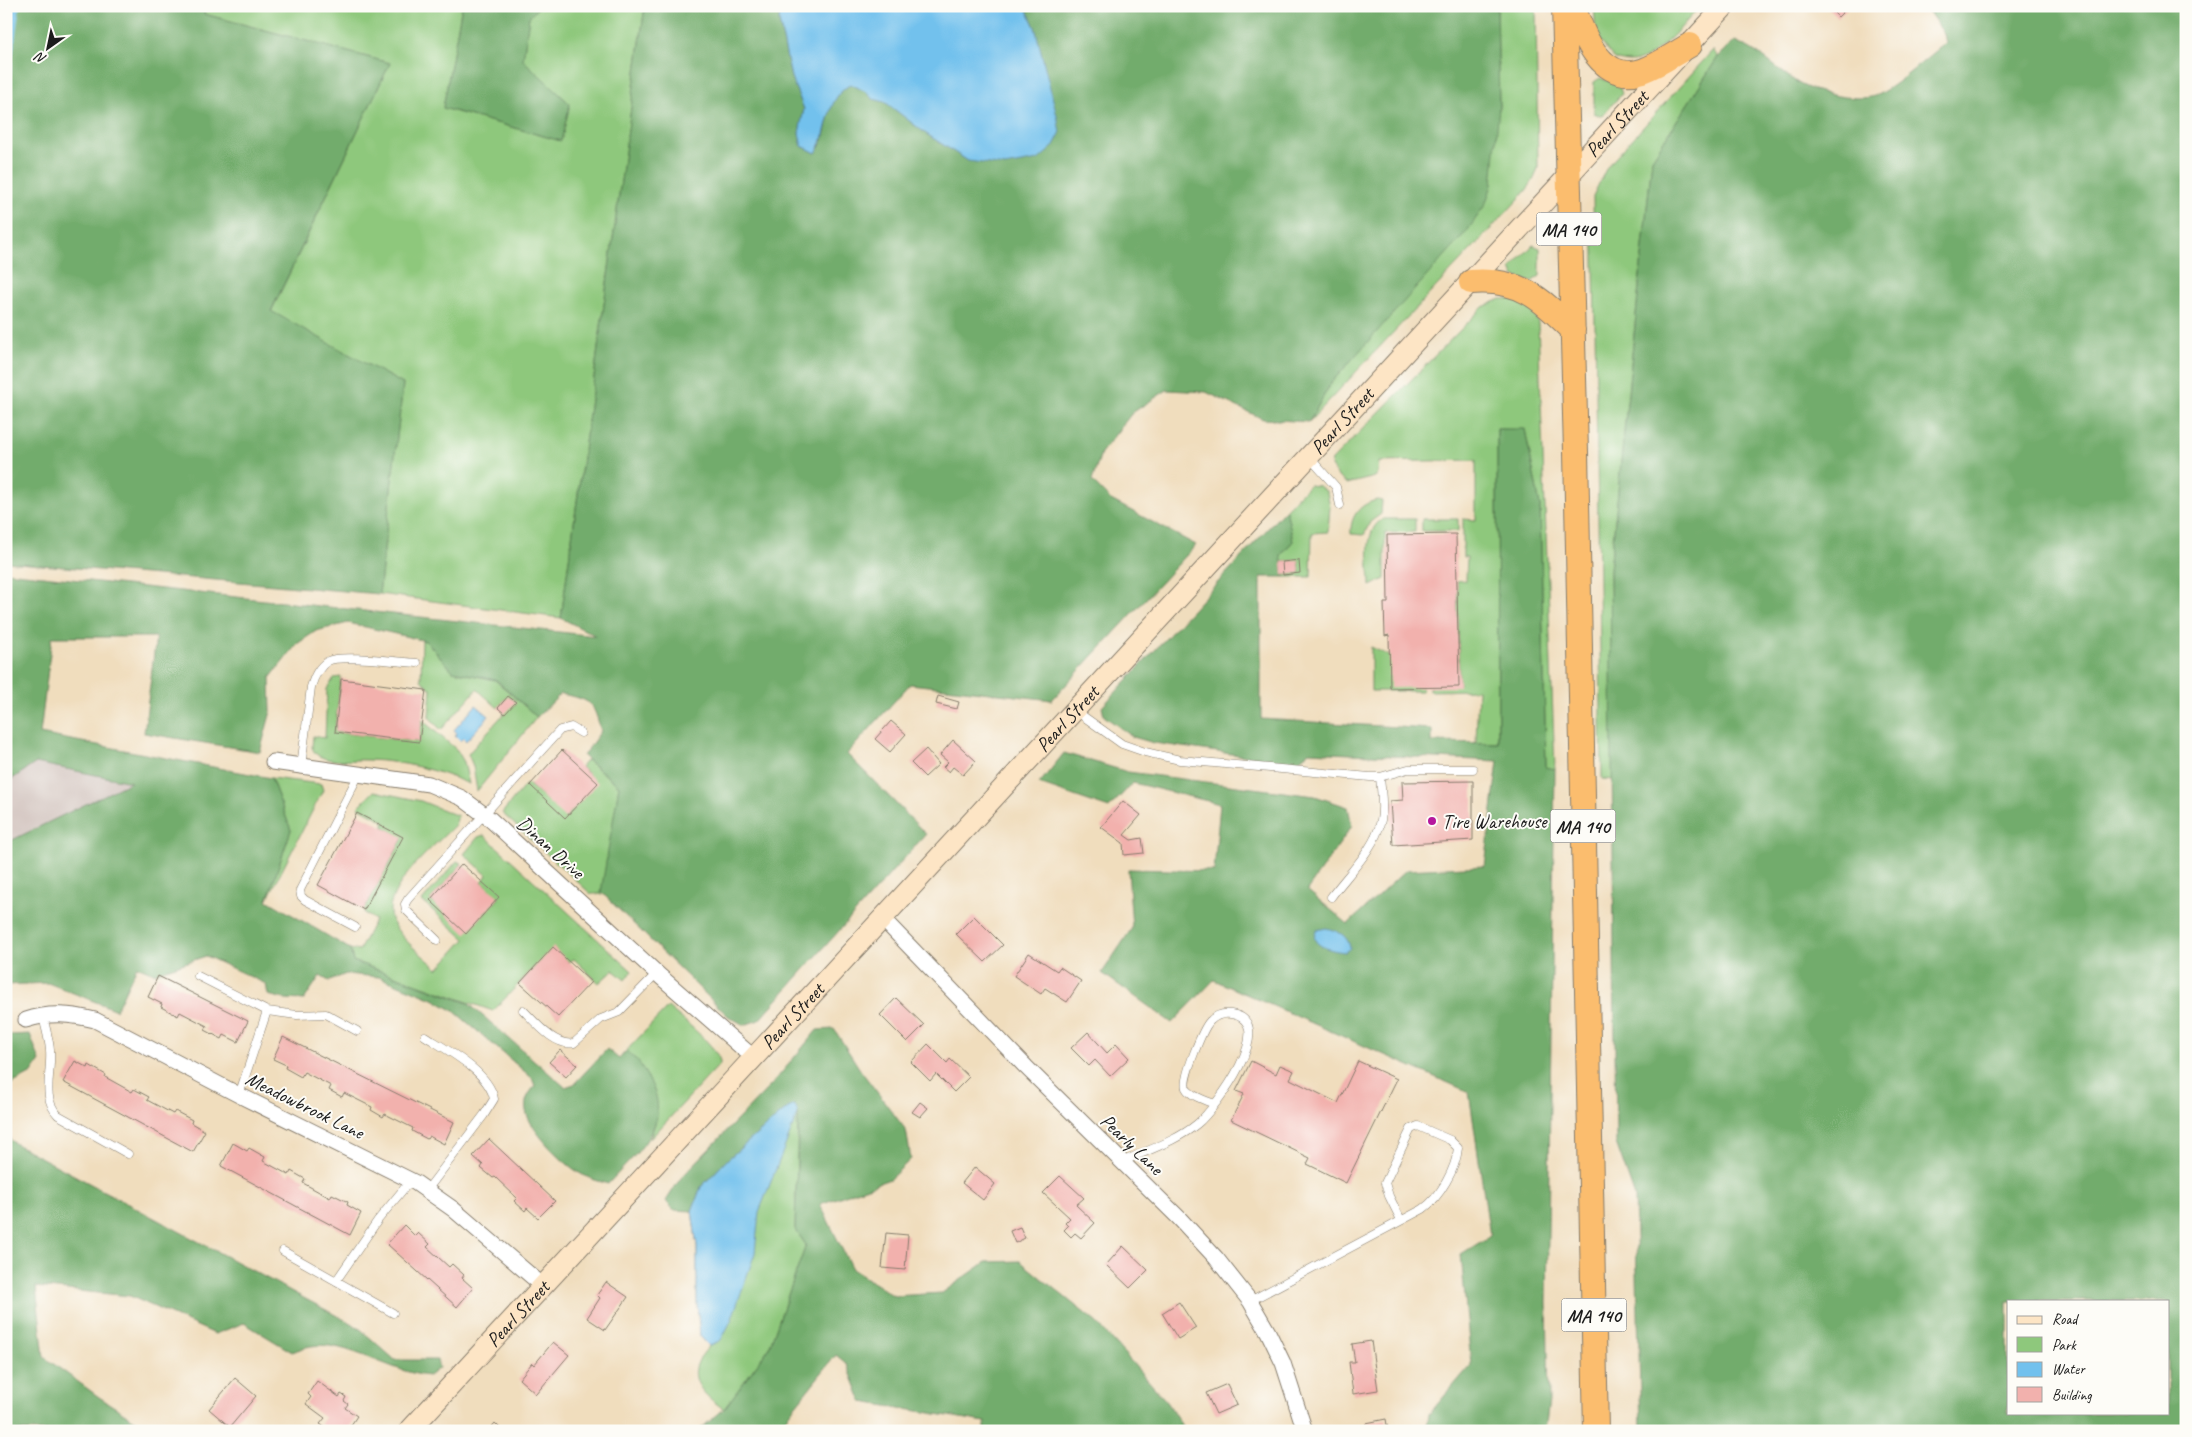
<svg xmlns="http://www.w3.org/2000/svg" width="2192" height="1437" font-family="Caveat,sans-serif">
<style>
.industrial{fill:#cfc0bb}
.green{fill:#8ec87c;stroke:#55724c}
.forest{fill:#72ac6c;stroke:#476444;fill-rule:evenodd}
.water{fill:#72c1ed;stroke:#476e84}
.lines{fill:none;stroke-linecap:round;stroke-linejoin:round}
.stream{stroke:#72c1ed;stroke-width:5.5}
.building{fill:#f2b1ad}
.service-casing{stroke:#867c6c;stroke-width:9}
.minor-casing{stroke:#867c6c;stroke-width:17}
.secondary-casing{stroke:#867c6c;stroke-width:22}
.trunk-casing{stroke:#867c6c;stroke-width:26}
.service{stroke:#fff;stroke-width:8}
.minor{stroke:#fff;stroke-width:15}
.secondary{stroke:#fde5c5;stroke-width:20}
.trunk{stroke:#fbbd6e;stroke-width:24}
.poi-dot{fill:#b5179e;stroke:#fdfcf7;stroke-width:2}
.labels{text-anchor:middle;stroke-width:4;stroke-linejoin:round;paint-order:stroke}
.shield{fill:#fdfcf7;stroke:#605f5e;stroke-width:1}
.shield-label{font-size:19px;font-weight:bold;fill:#1c1c1c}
.street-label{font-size:20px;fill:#1c1c1c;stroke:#fdfcf7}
.poi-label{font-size:20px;fill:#1c1c1c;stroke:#fdfcf7;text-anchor:start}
</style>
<rect width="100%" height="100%" fill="#fdfcf7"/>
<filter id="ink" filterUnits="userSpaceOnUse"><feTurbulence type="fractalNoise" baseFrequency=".02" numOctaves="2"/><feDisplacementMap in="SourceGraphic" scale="10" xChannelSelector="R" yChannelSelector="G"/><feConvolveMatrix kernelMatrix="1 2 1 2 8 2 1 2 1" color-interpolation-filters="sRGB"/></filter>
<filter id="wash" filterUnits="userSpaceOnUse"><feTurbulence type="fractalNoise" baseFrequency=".0096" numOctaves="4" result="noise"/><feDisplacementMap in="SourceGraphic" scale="20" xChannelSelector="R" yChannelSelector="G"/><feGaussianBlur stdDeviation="1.12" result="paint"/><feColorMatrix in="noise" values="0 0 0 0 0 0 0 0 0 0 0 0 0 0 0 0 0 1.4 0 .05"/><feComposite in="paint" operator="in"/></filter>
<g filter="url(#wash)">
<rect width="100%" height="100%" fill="#f0ddbd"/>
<path class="industrial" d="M36,763L131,782L6,843V783Z"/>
<path class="green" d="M205,6H462L443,108L561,141L570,104L522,60L529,16L540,6H645L561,618L379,594L403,384L271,312L390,63L204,14Z
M1497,6H1536L1538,167C1535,182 1525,192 1515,203L1309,422L1331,383L1499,107Z
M1594,6H1700C1685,23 1654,62 1630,62C1625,62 1620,60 1615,60L1596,36Z
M1713,50L1718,57L1652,159L1610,570L1613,780L1602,779L1593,196L1607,167Z
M1600,78L1619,85L1622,94L1601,116L1594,113V82Z
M1533,245L1540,248V276L1531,282L1514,276L1511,268Z
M1501,299C1519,298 1532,305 1538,323L1555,769L1546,768L1540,506L1525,430L1497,429L1498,743H1476L1478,690L1429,691V687L1459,686L1457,581L1466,580L1467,557H1463V519L1476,520V460L1379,462L1378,473L1375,477L1347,484L1339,478L1331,466L1332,460L1483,307Z
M1309,485L1319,486L1327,492L1330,506L1328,532L1312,533L1311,577H1284L1283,575L1300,573L1299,560L1282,562L1281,555L1293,541L1286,509Z
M1377,500L1382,501L1381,514L1370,522L1364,535L1351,534C1350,517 1359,504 1377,500Z
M1383,519H1415V532L1385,533V579L1370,586C1370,566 1362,530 1383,519Z
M1422,519H1458V531H1422Z
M422,640L426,641L453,671L495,680L537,717L477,791L473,766L468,754L515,701L508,696L498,708L477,689L441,730L429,717L431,689L421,680Z
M1371,647L1390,656L1422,687V691H1371Z
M341,677L335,732L419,742L422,720L457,750L464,762L469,784C438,770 402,761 368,760C352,759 334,764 319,756C315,754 313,750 312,747L313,736L325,738L327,689L334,678Z
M587,760L619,786L603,894H591L502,813L527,783L566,817L597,783L581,767Z
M271,778L321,784L323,790L267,900L291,830Z
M374,791L421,801L458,816L455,825C435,846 379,890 392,921C401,940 423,955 438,969L465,939L422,901L457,861L462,864L430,900L466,933L499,898L482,882L487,875L464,854L478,837L484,835L632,971L625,980L613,970L599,983L574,959L569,962L553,948L493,1011L353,961L350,949L359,951L375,920L364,913V910L403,838L384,827V821L358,807Z
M668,1007C679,1017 722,1049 720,1064L650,1139L657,1117L626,1051Z
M798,1113L795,1229L806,1245L769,1348L724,1409C709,1399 688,1383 698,1362C700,1357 705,1351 709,1346L700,1336L697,1304V1246L692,1211L701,1187Z"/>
<path class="forest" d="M6,6H205L204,14L390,63L271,311L403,384L379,594L6,562Z
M462,6H540L529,17L523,60L570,104L561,141L443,108Z
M645,6H781L779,21L791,77L804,109L799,134L802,146L816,153C833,128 821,102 851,84L866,92L873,99L885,102L925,133L968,161L1059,134L1035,27L1025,6H1497L1499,107L1492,185L1485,205L1468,230L1331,383L1309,422L1263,419L1206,392L1167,390L1132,413L1101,453L1092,481L1111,500L1196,545L1052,700L910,684L847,754L926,834L759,1020L744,1025L728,1016L601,892L619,786L583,756L601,731C593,702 592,700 561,694L537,717L496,680L453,671L426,641L348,623L316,631L297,644L270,678L271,711L260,752L144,733L156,637H52L40,734L271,778L291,830L267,900L350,949L353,961L468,1003L565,1087L574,1084L607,1049L619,1059L626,1051C637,1057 642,1067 648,1078C676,1123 636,1153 608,1184C600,1181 592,1180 585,1176C567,1168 530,1131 526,1111C524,1100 529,1093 535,1086L532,1078L454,1011L433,999L379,977L346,974L329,981L320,976L304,1000L284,999L268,995L266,984L206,956L154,973L137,966L116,1010L48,983L6,985V843L131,782L36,763L6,783V572L596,636L561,618Z
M1925,6H2186V1431H1641L1635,1197L1616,1143L1610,570L1652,159L1718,57L1735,41C1761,52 1775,68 1798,83C1814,93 1862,104 1879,94C1901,82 1925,59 1946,43L1944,34ZM2008,1301H2168V1413H2008Z
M1497,429H1525L1540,506L1546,767L1555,769L1547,1302L1549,1401L1545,1431H1426L1429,1414L1471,1365L1461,1254L1490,1236L1469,1092L1214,980L1172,1023L1102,973L1132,928L1128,869L1214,871L1220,804L1133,783L1109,808L1039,784L1064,753L1128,772L1315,796L1348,807L1352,826L1307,890L1348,924L1406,870L1485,866L1498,761L1309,752L1295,763L1154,743L1133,737L1104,716L1102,707L1286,509L1293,541L1281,555L1284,577H1261V719L1432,729V742L1498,743Z
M834,1029L861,1071L906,1130L911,1159L890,1179L820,1204L852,1269L894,1296L942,1293L986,1262L1020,1261L1097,1323L1168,1403L1185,1431H985V1422L862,1402L847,1364L836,1355L775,1431H698L724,1409L769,1348L806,1245L795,1229L798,1133V1113L795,1106L788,1108L729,1158L701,1187L692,1211L673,1210L666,1201L680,1179L773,1083L817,1030Z
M6,1032L11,1035L30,1034L40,1061L32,1073L6,1087Z
M6,1135L14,1143L358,1327L395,1360H437L439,1368L429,1376C391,1373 346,1340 311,1346C304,1347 298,1350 292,1352L244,1323L215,1334L130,1296L36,1287L44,1357L99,1397L152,1431H6Z"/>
<path class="water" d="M781,6H1025L1035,27L1058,120L1060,134L1053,147L1038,160L1005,166L968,161L925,133L885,102L873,99L866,92L851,84C824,100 831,128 816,153L802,146L799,133L804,109L791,77L779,21Z
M476,705L489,716L466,741L463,738L460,741L455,736L457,733L454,730Z
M1326,928C1338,931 1348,935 1350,948L1345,952C1334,951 1306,946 1317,930Z
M795,1105L798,1113L759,1212L755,1253L731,1321L721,1340L709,1346L700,1336L697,1304V1246L692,1211L701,1187L729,1158L788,1108Z"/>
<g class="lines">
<path class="stream" d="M6,86L17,6"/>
</g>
<g id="blocks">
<path class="building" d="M1827,6H1849L1838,17Z
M1456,534L1459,687L1390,688L1389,635L1385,636L1384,603H1388L1387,535Z
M1299,560L1300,573L1283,575L1282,562Z
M341,679L426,690L419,742L335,732Z
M508,696L516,702L505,714L498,708Z
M938,696L959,702L957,709L936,704Z
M891,721L906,734L890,752L875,739Z
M953,740L976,761L963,775L953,767L949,772L943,767L948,762L940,755Z
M926,749L939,764L925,777L911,763Z
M562,750L598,783L565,818L530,785Z
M1473,781V840L1393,845L1390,801L1403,800L1402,782Z
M1123,801L1141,815L1124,835L1131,840L1142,838L1144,853L1124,855L1123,843L1101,827Z
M357,813L403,837L364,910L318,885Z
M462,864L499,897L466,934L430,900Z
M974,916L1003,945L985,962L956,934Z
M553,947L591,982L558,1017L520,983Z
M1029,953L1057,971L1060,967L1081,981L1067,1002L1045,988L1041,994L1014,976Z
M158,976L248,1021L238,1042L224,1035L222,1039L205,1030L207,1026L180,1012L178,1016L161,1007L162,1004L148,997Z
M896,998L924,1025L907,1042L880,1015Z
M1088,1032L1107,1053L1116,1044L1129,1058L1110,1076L1095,1060L1089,1066L1071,1048Z
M283,1037L454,1122L444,1144L429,1136L427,1139L412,1131L413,1128L385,1114L383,1117L371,1110L372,1107L344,1093L342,1097L329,1090L331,1086L304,1072L301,1077L285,1068L286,1065L273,1059Z
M928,1044L947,1063L950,1059L969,1077L954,1092L936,1074L930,1081L911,1062Z
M560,1050L577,1065L566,1077L549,1062Z
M75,1061L88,1068L89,1065L106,1075L105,1077L132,1092L134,1089L149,1097L147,1100L173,1114L175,1111L192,1120L191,1123L205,1131L193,1152L63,1082Z
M1251,1061L1276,1074L1280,1065L1294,1071L1290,1079L1338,1103L1358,1061L1397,1079L1346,1183L1307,1164L1310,1158L1231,1120L1244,1094L1236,1091Z
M920,1102L928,1108L920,1117L912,1112Z
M489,1139L555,1201L538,1218L527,1208L525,1211L514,1201L517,1198L495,1177L493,1178L481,1168L483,1165L473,1156Z
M233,1143L247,1151L249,1148L265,1157L263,1161L289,1175L291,1171L305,1179L303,1183L330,1198L332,1194L348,1202L347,1205L361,1213L350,1235L221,1166Z
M975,1167L995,1184L983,1200L962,1183Z
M1060,1176L1084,1198L1076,1205L1095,1223L1081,1238L1075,1233L1071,1237L1064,1230L1068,1226L1065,1223L1070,1218L1043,1193Z
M404,1225L415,1236L418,1233L430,1244L427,1247L449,1267L452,1264L464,1275L462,1278L473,1288L457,1307L387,1244Z
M1020,1227L1025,1238L1015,1243L1010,1231Z
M886,1233L908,1235L905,1270L882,1268Z
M1123,1246L1148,1270L1130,1288L1106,1265Z
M606,1282L628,1297L605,1330L587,1318L600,1298L597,1295Z
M1179,1302L1196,1328L1178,1339L1162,1313Z
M1371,1341L1378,1390L1353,1394L1349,1362H1355L1352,1344Z
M553,1342L569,1355L536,1394L519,1379L532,1363L534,1365Z
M235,1378L256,1396L230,1427L209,1409Z
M317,1381L339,1397L341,1394L346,1397L344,1401L348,1404L345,1408L357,1416L347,1431H330L320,1424L325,1418L306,1404L311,1397L308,1394Z
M1227,1384L1237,1405L1216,1414L1206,1393Z
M1386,1419L1388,1431H1367L1366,1423Z
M495,1423L503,1431H488Z"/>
</g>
</g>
<g filter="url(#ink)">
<use href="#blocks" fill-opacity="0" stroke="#867c6c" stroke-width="1"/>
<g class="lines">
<defs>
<path id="service" d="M1309,457L1336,487L1340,505
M1076,711L1122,744L1145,752L1180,760L1370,777H1380L1408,769H1473
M301,767L311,687C314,677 318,667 328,661C340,654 399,662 417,663
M1331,897C1348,874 1376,848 1381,820C1384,806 1381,791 1380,777
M355,927L305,900L301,896L300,890L359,774
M437,940L406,910L405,904L408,899L560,730L571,727L581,733
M198,976L267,1011L239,1095
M523,1010C535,1022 555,1047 574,1043L601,1019L619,1012L657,973
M267,1011L297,1015L326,1014L357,1031
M43,1015C45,1027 49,1038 50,1050C52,1073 41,1098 58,1115L128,1154
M425,1036C447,1050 489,1072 494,1099L484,1115L427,1190
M1122,1162C1147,1150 1175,1142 1197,1124C1215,1109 1281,1021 1231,1014C1224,1013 1216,1015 1210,1021C1203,1028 1182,1079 1186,1088C1190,1096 1207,1101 1215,1104
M283,1251L393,1313
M336,1281L378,1220L411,1180
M1250,1301L1423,1209C1440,1197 1456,1169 1458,1148L1450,1140L1418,1126L1411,1129L1408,1135L1385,1183L1389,1196L1401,1220"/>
<path id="minor" d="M273,762L429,784L462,798L490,819L661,977L754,1058
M883,919L1026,1067L1179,1218L1216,1258L1250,1301L1268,1332L1283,1363L1305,1431
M26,1020C49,1012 71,1014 95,1020L239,1095L416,1183L453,1209L543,1286"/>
<g id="secondary">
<path id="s1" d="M409,1431L1725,6"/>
</g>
<path id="trunk" d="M1564,6L1576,452L1596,1431
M1573,6C1583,35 1601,84 1642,71C1659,65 1674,54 1690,45
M1471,282C1520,278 1540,298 1573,330"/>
</defs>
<use href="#service" class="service-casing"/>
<use href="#minor" class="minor-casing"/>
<use href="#secondary" class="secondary-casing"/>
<use href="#trunk" class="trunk-casing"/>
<use href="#service" class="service"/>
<use href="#minor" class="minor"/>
<use href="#secondary" class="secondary"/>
<use href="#trunk" class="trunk"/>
</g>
</g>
<circle class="poi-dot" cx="1432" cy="821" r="5"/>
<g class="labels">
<g class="shield">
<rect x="1536.5" y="212.5" width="65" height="33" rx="4"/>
<rect x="1550.5" y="809.5" width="65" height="33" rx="4"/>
<rect x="1561.5" y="1298.5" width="65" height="33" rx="4"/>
</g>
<g class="shield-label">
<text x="1569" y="236">MA 140</text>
<text x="1583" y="833">MA 140</text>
<text x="1594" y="1322">MA 140</text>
</g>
<g class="street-label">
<text dy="7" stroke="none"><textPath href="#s1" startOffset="1780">Pearl Street</textPath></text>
<text dy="7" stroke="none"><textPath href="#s1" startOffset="1375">Pearl Street</textPath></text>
<text dy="7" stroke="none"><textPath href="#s1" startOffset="970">Pearl Street</textPath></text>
<text transform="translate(551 847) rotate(42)" y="7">Dinan Drive</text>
<text dy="7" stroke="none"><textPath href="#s1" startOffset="565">Pearl Street</textPath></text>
<text transform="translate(305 1105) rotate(26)" y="7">Meadowbrook Lane</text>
<text transform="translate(1132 1144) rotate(44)" y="7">Pearly Lane</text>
<text dy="7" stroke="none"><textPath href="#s1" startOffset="160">Pearl Street</textPath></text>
</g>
<g class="poi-label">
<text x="1442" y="828">Tire Warehouse</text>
</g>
</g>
<rect width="2192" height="1437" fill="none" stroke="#fdfcf7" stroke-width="25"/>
<rect x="2007" y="1300" width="162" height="115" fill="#fdfcf7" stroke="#a3a29f"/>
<rect x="2017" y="1316" width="25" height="8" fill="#fde5c5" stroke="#a3a29f"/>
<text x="2052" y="1324" font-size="15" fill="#1c1c1c">Road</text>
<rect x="2017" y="1337" width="25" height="15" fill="#8ec87c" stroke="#a3a29f"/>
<text x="2052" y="1350" font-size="15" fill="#1c1c1c">Park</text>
<rect x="2017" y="1362" width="25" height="15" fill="#72c1ed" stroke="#a3a29f"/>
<text x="2052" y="1374" font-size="15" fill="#1c1c1c">Water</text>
<rect x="2017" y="1387" width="25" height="15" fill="#f2b1ad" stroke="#a3a29f"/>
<text x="2052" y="1400" font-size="15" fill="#1c1c1c">Building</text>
<g transform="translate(48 48) rotate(213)" stroke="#fdfcf7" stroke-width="4" paint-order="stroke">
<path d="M0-4L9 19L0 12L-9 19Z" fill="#1c1c1c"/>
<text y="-8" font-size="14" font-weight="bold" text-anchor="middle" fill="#1c1c1c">N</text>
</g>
</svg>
